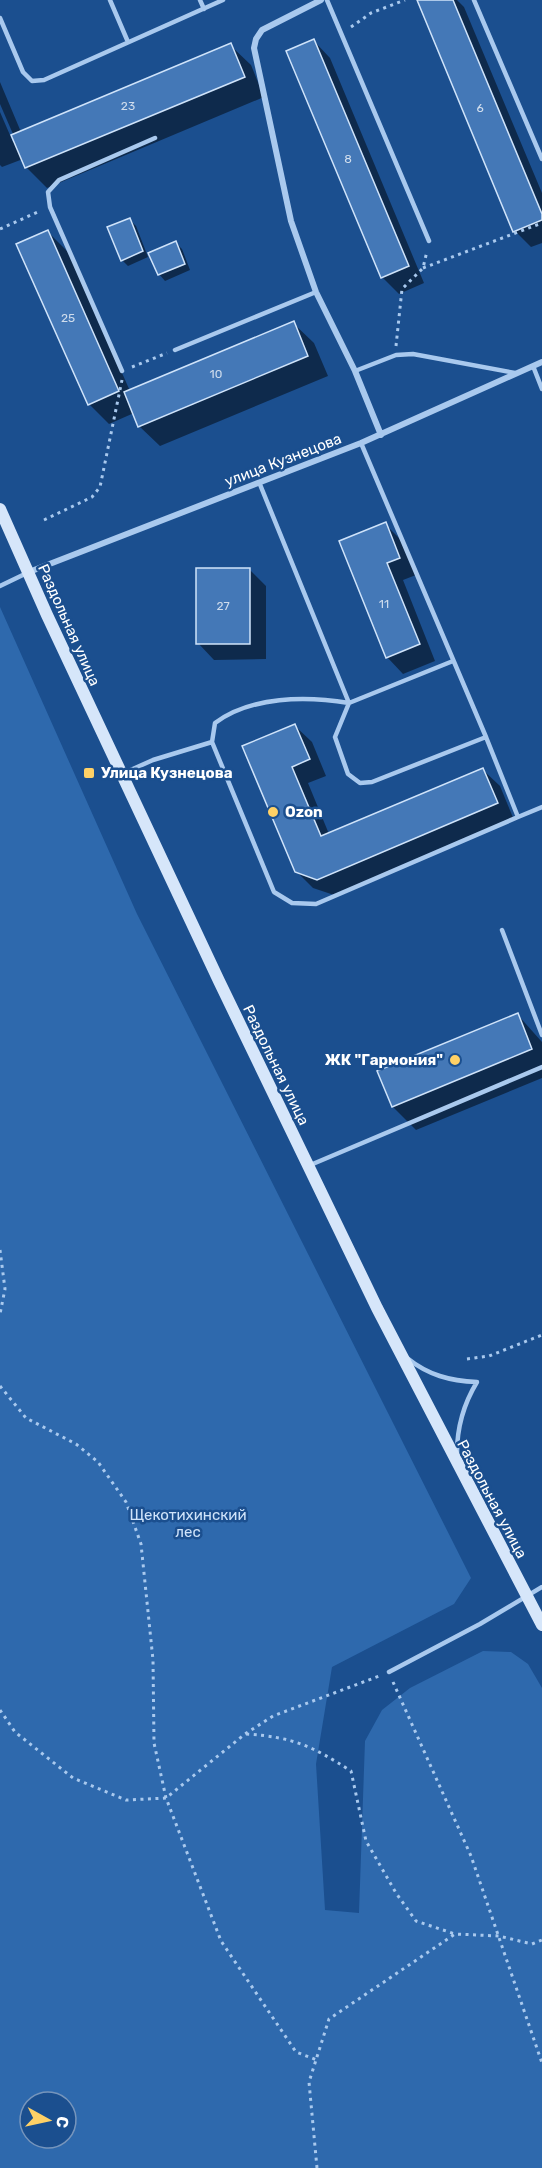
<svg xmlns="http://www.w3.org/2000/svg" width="542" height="2168" font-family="Rubik,sans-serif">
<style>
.green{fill:#2e69ad;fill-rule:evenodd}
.shadow{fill:#0007}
.building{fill:#4478b7;stroke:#cfe3fa;stroke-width:1.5}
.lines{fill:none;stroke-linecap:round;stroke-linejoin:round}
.path{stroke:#a9c9ee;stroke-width:3;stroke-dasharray:3 4.5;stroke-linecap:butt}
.lane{stroke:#a9c9ee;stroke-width:4.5}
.street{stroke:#a9c9ee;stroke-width:6}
.secondary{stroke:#d6e6fa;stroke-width:12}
.poi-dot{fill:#ffd166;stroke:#1b4f8f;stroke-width:2}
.labels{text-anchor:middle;stroke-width:5;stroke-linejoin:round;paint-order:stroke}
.number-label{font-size:12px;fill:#d0dded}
.street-label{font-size:15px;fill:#fff;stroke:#1b4f8f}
.poi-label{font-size:15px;font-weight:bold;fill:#fff;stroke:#1b4f8f;text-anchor:start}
.park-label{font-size:15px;fill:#cfe3fa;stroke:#1b4f8f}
</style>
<rect width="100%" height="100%" fill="#1b4f8f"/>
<path class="green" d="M0,607L137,914L471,1578L454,1604L332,1667L316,1764L325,1910L359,1913L365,1741L382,1710L410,1688L483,1651L511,1652L528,1664L542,1688V2168H0ZM30,2102H66V2138H30Z"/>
<path class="shadow" d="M426,0H457L464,7L542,193V243L531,247L515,231Z
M314,41L330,58L424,283L399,294L382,277Z
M230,45L251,65L264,97L47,188L27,168L23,159L2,167L0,165V112L13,142L16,141L0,104V82L21,132Z
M130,220L136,226L148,257L128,266L122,260Z
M48,232L69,253L130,391L293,323L314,343L328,376L160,446L139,426L134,413L109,424L89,404Z
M176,243L182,249L190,270L165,281L159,274Z
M385,524L402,541L416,575L403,580L435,661L403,674L387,657Z
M249,569L266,586V659L214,660L198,643Z
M295,726L312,742L326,776L308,783L329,834L483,770L500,786L514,820L334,895L313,888L296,871L244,747Z
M517,1014L542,1042V1078L416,1130L393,1107Z"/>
<path class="building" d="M417,0H453L542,214V220L513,232Z
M314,39L409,266L381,278L286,51Z
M231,43L245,77L25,168L11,135Z
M130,218L143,251L121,261L107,227Z
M48,230L119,391L88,405L16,244Z
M176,241L185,264L158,275L148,253Z
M294,321L308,356L138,427L124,392Z
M386,522L400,558L387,563L420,644L386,658L339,541Z
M196,568H250V644H196Z
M295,724L310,759L292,767L321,836L483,768L498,803L317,880L295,872L242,746Z
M518,1013L532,1049L392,1107L377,1071Z"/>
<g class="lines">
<path class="path" d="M351,27L371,13L405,0
M0,229L40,211
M423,268L542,223
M396,346L402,289L423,268L427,251
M132,367L167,353
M44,520L92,497L100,487L122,380
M0,1250L5,1289L0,1314
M467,1359L489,1356L542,1335
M0,1386L26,1418L76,1444L98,1462L126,1502L141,1544L153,1660L154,1743L166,1798L221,1941L296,2052L317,2060
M393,1682L471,1856L542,2063
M0,1710L15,1732L73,1778L126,1800L166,1798L245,1734L273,1716L382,1675
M246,1734C293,1737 312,1746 351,1771L366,1841L396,1893L416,1921L455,1934
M317,2168L309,2082L329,2019L455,1934L499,1936L532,1944L542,1940"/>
<path class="lane" d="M110,0L128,42
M200,0L204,9
M327,0L429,241
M474,0L542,159
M0,18L23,72L32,81L44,80L223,0
M175,350L316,292
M533,366L542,389
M122,371L50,207L48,192L59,180L155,138
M355,371L396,355L413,354L515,373
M361,443L486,737
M259,482L349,703C306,696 251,696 215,723L212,742L274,892L292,903L316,904L518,817L486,737L372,782L360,783L348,774L335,737L349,703L453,661
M0,586L27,573
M124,773L153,760L212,742
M518,817L542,807
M502,930L542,1035
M308,1166L542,1067
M407,1358C428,1375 450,1381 477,1382C463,1405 457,1427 457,1453
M389,1672L480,1624L542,1587"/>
<path class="street" d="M321,0L262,30L256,39L254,48L291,221L316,292L355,371L381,435
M29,572L361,443L542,362"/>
<path class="secondary" d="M0,509L47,615L219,981L377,1308L542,1625"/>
</g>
<g class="poi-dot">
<rect x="83" y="767" width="12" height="12" rx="3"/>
<circle cx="273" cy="812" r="6"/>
<circle cx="455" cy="1060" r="6"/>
</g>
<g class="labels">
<g class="number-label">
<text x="128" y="110">23</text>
<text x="480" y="112">6</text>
<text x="348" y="163">8</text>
<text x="68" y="322">25</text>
<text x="216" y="378">10</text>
<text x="384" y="608">11</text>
<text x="223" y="610">27</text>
</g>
<g class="street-label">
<text transform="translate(283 460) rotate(-21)" y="5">улица Кузнецова</text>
<text transform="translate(69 625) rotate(66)" y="5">Раздольная улица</text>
<text transform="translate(276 1065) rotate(64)" y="5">Раздольная улица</text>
<text transform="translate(492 1499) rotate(62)" y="5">Раздольная улица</text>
</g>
<g class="poi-label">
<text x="101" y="778">Улица Кузнецова</text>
<text x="285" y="817">Ozon</text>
<text x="443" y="1065" text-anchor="end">ЖК "Гармония"</text>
</g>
<g class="park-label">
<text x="188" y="1520">Щекотихинский<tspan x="188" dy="17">лес</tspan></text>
</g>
</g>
<g transform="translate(48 2120) rotate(98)"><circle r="28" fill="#1b4f8f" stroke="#7695bc" stroke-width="1.5"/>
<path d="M0-4.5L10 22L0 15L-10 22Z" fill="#ffd166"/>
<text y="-9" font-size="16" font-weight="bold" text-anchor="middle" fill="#ffffff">С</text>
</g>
</svg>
